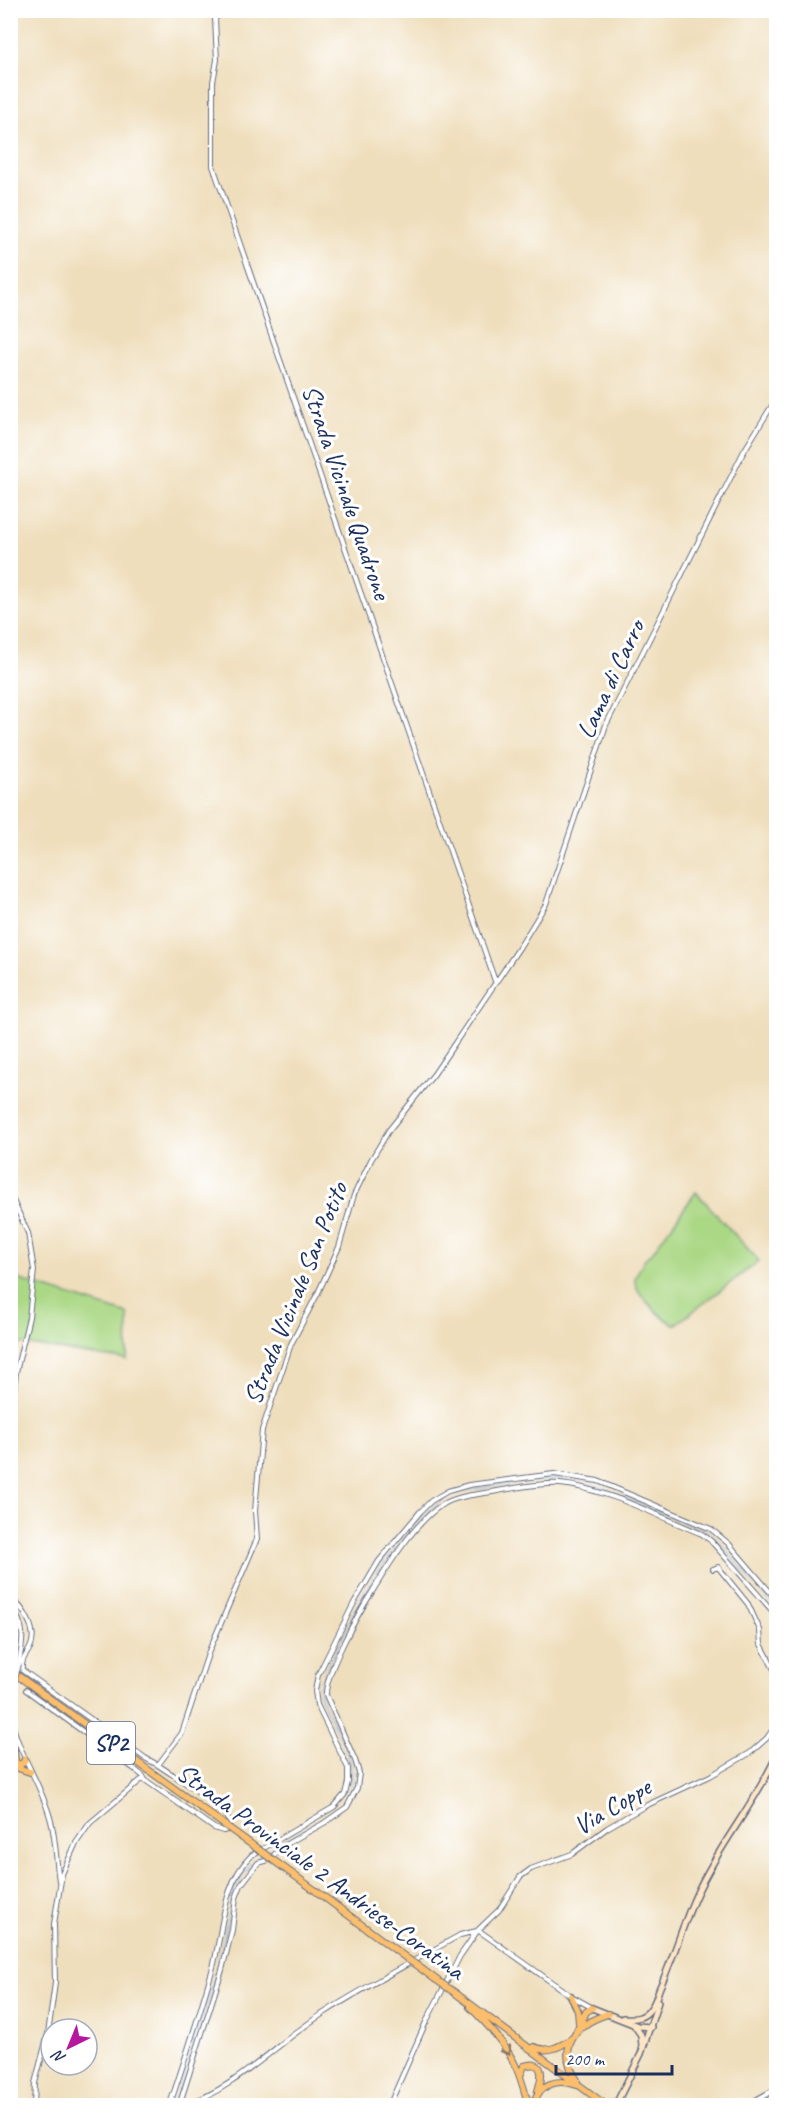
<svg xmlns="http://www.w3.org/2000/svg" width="787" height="2116" font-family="Caveat,sans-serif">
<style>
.green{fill:#abd885;stroke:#638472;stroke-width:1.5}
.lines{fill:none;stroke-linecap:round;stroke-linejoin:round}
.stream{stroke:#7dace7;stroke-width:1.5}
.minor-casing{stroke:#656c7f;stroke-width:6}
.tertiary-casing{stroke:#656c7f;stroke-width:7}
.secondary-casing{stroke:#656c7f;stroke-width:8}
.primary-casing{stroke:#656c7f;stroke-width:8}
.minor{stroke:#fff;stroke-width:4}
.tertiary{stroke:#fff;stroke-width:4.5}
.secondary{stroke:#fde5c5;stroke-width:5}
.primary{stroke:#fabe6d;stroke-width:6}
.minor-bridge-casing{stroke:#656c7f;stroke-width:6;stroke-linecap:butt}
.primary-bridge-casing{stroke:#656c7f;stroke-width:8;stroke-linecap:butt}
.minor-bridge{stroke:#fff;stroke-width:4}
.primary-bridge{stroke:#fabe6d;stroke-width:6}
.oneway{stroke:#8a7666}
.labels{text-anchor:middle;stroke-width:6;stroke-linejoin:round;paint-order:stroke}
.shield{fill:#fff;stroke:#5f6d8e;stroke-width:1.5}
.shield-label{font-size:24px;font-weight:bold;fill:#1b2f5e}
.street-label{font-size:26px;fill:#1b2f5e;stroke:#fff}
</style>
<rect width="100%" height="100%" fill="#fff"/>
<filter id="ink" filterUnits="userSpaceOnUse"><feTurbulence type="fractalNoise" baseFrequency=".0167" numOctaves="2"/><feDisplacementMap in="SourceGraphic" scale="12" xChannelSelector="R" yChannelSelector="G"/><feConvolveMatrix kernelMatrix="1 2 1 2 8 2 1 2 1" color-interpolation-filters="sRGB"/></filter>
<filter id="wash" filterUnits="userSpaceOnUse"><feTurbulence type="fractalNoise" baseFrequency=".008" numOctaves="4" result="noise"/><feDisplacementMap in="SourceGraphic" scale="24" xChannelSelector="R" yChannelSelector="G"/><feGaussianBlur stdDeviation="1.35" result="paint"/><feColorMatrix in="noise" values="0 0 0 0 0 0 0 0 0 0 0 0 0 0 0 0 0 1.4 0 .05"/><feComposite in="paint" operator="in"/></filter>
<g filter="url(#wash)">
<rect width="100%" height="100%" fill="#efdebc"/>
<path class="green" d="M696,1192L759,1261L675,1325C663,1319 633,1293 635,1278C636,1274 640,1269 642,1265C644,1260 645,1257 651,1254Z
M11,1277L128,1314L127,1360L16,1343L11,1378Z"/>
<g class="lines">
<path class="stream" d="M267,1852L335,1811C373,1780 338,1734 321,1700L319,1688L321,1681L360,1600L381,1568L421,1519L442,1499L462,1491L526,1481L556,1479L579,1482L607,1490L706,1531L715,1538L776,1608
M174,2106L218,1969L234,1889L243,1874L255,1860L263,1854"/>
</g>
</g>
<g filter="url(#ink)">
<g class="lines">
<defs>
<path id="minor" d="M223,10L215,19L217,60L213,82V166L495,981
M10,1194L28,1233L34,1270L29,1317L16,1372L10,1432
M713,1569L718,1567L748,1604L760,1630L761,1644L776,1673
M10,1597C23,1607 39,1631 30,1648C26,1656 21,1659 22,1670L145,1758L158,1765
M10,1606C25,1624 24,1639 19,1661
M26,1690L133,1768L143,1776L145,1780
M10,1702L12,1690
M10,1713C16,1751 42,1784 51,1821C56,1840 56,1861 59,1881
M478,1930L571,1996L591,2007
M170,2104C185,2060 199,2015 212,1971C224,1931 220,1886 252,1855L334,1807L345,1794L348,1782V1768L317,1705L315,1691L318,1675L354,1603L379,1561L420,1512L431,1501L448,1491L469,1485L554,1474L598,1481L711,1529L729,1544L776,1599
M34,2106L35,2083L48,2034L55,1983L54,1924L62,1874L76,1843L90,1823L141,1780H145L214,1828L223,1831L227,1830C229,1826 230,1826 229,1821C225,1805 173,1776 158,1765L182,1733L209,1651L257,1539L255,1511L262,1430L291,1344L318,1293L339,1247L354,1195L371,1160L389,1130L434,1074L519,948L546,904L606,725L744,451L776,399
M179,2106L222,1970L232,1930L236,1898L241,1885L258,1863L269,1860L283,1846L324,1823L347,1807L357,1788L359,1773L355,1760L326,1695C325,1673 359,1612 372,1592C389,1564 411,1529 436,1509C452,1496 473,1495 492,1492C514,1488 538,1483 560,1484C605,1488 660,1517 702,1534L711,1541L776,1615
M182,2106C237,2089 276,2043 324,2013C368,1985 414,1961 460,1935L477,1931
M389,2106L426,2022L460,1956L478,1930L499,1910L520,1877L531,1869L572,1854L607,1828L643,1807L710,1776L750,1753L767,1738L776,1725"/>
<path id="tertiary" d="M746,2106L776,2089"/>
<path id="secondary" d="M592,2008L638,2026L651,2027
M623,2018C634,2019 644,2019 651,2008C656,2002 657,1994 660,1987C674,1957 683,1923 697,1893C719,1845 754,1805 776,1757
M634,2025L641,2035L642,2046
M615,2106L641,2054L658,2002"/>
<path id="primary" d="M10,1670L212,1816
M10,1731C17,1746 11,1755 18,1768L30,1772
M17,1765L23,1763L25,1759
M316,1891L409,1960
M423,1970L435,1979
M454,1992L607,2106
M571,1996L578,2011L579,2023
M470,2007C489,2026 506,2044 517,2069C522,2081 525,2093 529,2106
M576,2032L586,2012L592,2008
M534,2047C548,2053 560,2047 571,2039
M520,2076L524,2066C546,2059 542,2078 538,2091
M577,2080C556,2048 575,2024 608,2014
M533,2106C538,2083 558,2078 577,2085"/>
</defs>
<use href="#minor" class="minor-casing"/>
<use href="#tertiary" class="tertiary-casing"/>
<use href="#secondary" class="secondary-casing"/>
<use href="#primary" class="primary-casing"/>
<use href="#minor" class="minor"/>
<use href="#tertiary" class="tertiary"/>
<use href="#secondary" class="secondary"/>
<use href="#primary" class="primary"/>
<defs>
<path id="minor-bridge" d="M12,1690L19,1664"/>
<path id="primary-bridge" d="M212,1816L316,1891
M409,1960L423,1970
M435,1979L454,1992"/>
</defs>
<use href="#minor-bridge" class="minor-bridge-casing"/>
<use href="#primary-bridge" class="primary-bridge-casing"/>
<use href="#minor-bridge" class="minor-bridge"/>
<use href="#primary-bridge" class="primary-bridge"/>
</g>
<defs><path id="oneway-chevron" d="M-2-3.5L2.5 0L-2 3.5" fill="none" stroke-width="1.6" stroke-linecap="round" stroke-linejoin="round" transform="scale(1.5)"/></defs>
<use class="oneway" href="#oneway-chevron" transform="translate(507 2051) rotate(59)"/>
</g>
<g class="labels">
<rect class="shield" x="87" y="1722" width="48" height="42" rx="4.5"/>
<g class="shield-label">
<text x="111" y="1751">SP2</text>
</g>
<g class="street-label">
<text transform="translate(347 492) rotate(71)" y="9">Strada Vicinale Quadrone</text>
<text transform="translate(610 679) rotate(-65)" y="9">Lama di Carro</text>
<text transform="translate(295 1293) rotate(-68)" y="9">Strada Vicinale San Potito</text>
<text transform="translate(612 1806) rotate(-31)" y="9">Via Coppe</text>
<text transform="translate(321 1871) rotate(36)" y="9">Strada Provinciale 2 Andriese-Coratina</text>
</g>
</g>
<rect width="787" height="2116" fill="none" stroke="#fff" stroke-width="36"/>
<g transform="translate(69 2047) rotate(223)"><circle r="28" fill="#ffffff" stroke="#a4acbf" stroke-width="1.5"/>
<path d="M0-4.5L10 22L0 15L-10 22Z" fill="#b5179e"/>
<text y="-9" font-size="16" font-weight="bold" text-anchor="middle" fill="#1b2f5e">N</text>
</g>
<path d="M556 2065v9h116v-9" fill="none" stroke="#1b2f5e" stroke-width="3"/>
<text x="565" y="2065" font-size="18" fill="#1b2f5e" stroke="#ffffff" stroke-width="4.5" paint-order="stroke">200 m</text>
</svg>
